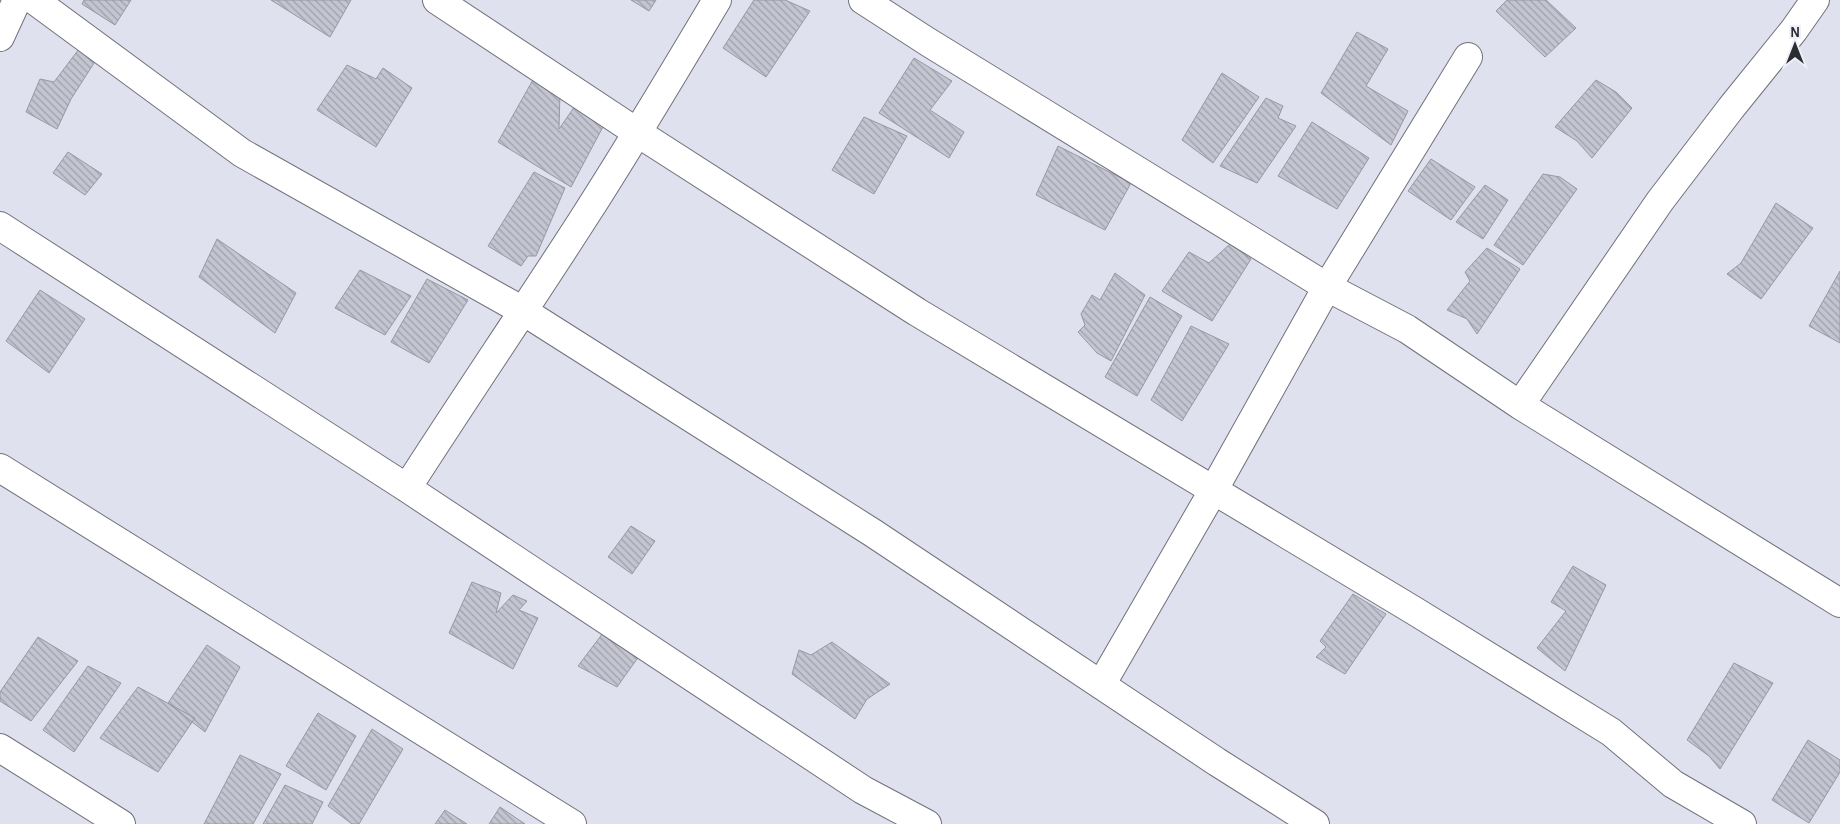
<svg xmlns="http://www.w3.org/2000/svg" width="1840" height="824" font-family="'Alegreya Sans',sans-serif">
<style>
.building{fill:url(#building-back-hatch);stroke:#9798a4}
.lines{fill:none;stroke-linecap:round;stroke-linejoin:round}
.minor-casing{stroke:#70717c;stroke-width:30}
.minor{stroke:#fff;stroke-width:28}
</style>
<defs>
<pattern id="building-back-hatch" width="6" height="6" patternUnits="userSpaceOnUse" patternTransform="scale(1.25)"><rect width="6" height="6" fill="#c3c5d1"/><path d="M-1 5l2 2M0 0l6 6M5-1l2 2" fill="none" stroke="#9fa0aa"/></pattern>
</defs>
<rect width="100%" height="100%" fill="#e0e1ee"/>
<path class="building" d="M84,0H131L115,25L82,4Z
M271,0H351L330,37Z
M631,0H656L649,11Z
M754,0H785L810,11L766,77L723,48Z
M1507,0H1546L1576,28L1545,57L1496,11Z
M1357,32L1388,49L1366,86L1408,111L1391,145L1321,93Z
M79,49L96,60L71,99L57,129L26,112L40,79L54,82Z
M914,58L952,81L930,110L964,132L949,158L879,113Z
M347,65L376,79L383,68L412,88L376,147L317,110Z
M1222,73L1259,97L1213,163L1182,140Z
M534,78L560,92L559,129L577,103L605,123L571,187L498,142Z
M1596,80L1616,92L1632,108L1592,158L1577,141L1555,127Z
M1266,98L1283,106L1278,118L1296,126L1257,183L1220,166Z
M864,117L907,136L874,194L832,170Z
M1312,122L1369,158L1337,209L1278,176Z
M1058,146L1131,183L1105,230L1036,195Z
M68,152L102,174L85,195L53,173Z
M1431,159L1475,187L1451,220L1408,191Z
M534,172L565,188L536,256H528L521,266L488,246Z
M1543,174L1560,177L1577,189L1523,265L1494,245Z
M1485,185L1508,200L1483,239L1456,222Z
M1776,203L1813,228L1761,299L1727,274L1741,263Z
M217,239L296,293L275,333L199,277Z
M1230,244L1251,259L1212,321L1162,291L1189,252L1209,263Z
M1487,248L1520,269L1477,334L1467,319L1447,310L1470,281L1465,272Z
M360,270L411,296L385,335L335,308Z
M1840,271V343L1809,326Z
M1115,273L1145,295L1111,361L1097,353L1078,332L1085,325L1081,314L1092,295L1100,300Z
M427,279L468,300L429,363L391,342Z
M40,290L85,319L49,373L6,341Z
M1150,297L1182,316L1137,396L1105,377Z
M1191,326L1229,344L1182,421L1151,400Z
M631,526L655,541L632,574L608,557Z
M1573,566L1606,585L1565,671L1537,648L1566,611L1551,602Z
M472,582L501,593L496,613L513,595L527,601L519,610L538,618L513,669L449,633Z
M1353,594L1386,614L1345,674L1316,657L1326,647L1320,641Z
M606,629L642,652L617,687L578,666Z
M38,637L78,661L31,721L0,701V692Z
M832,642L890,684L867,699L855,719L792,674L799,650L811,655Z
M207,645L240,667L205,732L168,703Z
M1734,663L1773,683L1720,769L1709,756L1687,740Z
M88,666L121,683L74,752L43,730Z
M138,687L195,718L158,772L100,738Z
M318,713L356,736L326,790L286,766Z
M372,729L403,749L359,824H352L328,806Z
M1808,740L1840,760V772L1809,823L1772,800Z
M240,755L281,774L253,824H204Z
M285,785L323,802L312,824H263Z
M500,807L525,824H489Z
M445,810L467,824H435Z"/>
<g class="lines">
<defs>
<path id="minor" d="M34,0L242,153L523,311L873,533L1217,762L1315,824
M437,0L638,133L917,312L1413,610L1611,732L1673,784L1742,824
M863,0L928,42L1327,287L1407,329L1520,405L1840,603
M0,37L17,0
M0,226L407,488L863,790L927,824
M1520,405L1660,201L1731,108L1794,30L1815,0
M0,468L572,824
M407,488C466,396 528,305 587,213C632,143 674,72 717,0
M1101,685L1213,491L1327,287L1468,57
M0,748L121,824"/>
</defs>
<use href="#minor" class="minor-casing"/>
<use href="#minor" class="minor"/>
</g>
<g transform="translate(1795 45)" stroke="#edeffb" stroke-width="4" paint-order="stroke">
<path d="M0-4L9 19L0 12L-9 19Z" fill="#2c2d31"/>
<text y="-8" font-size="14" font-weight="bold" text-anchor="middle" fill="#2c2d31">N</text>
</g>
</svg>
